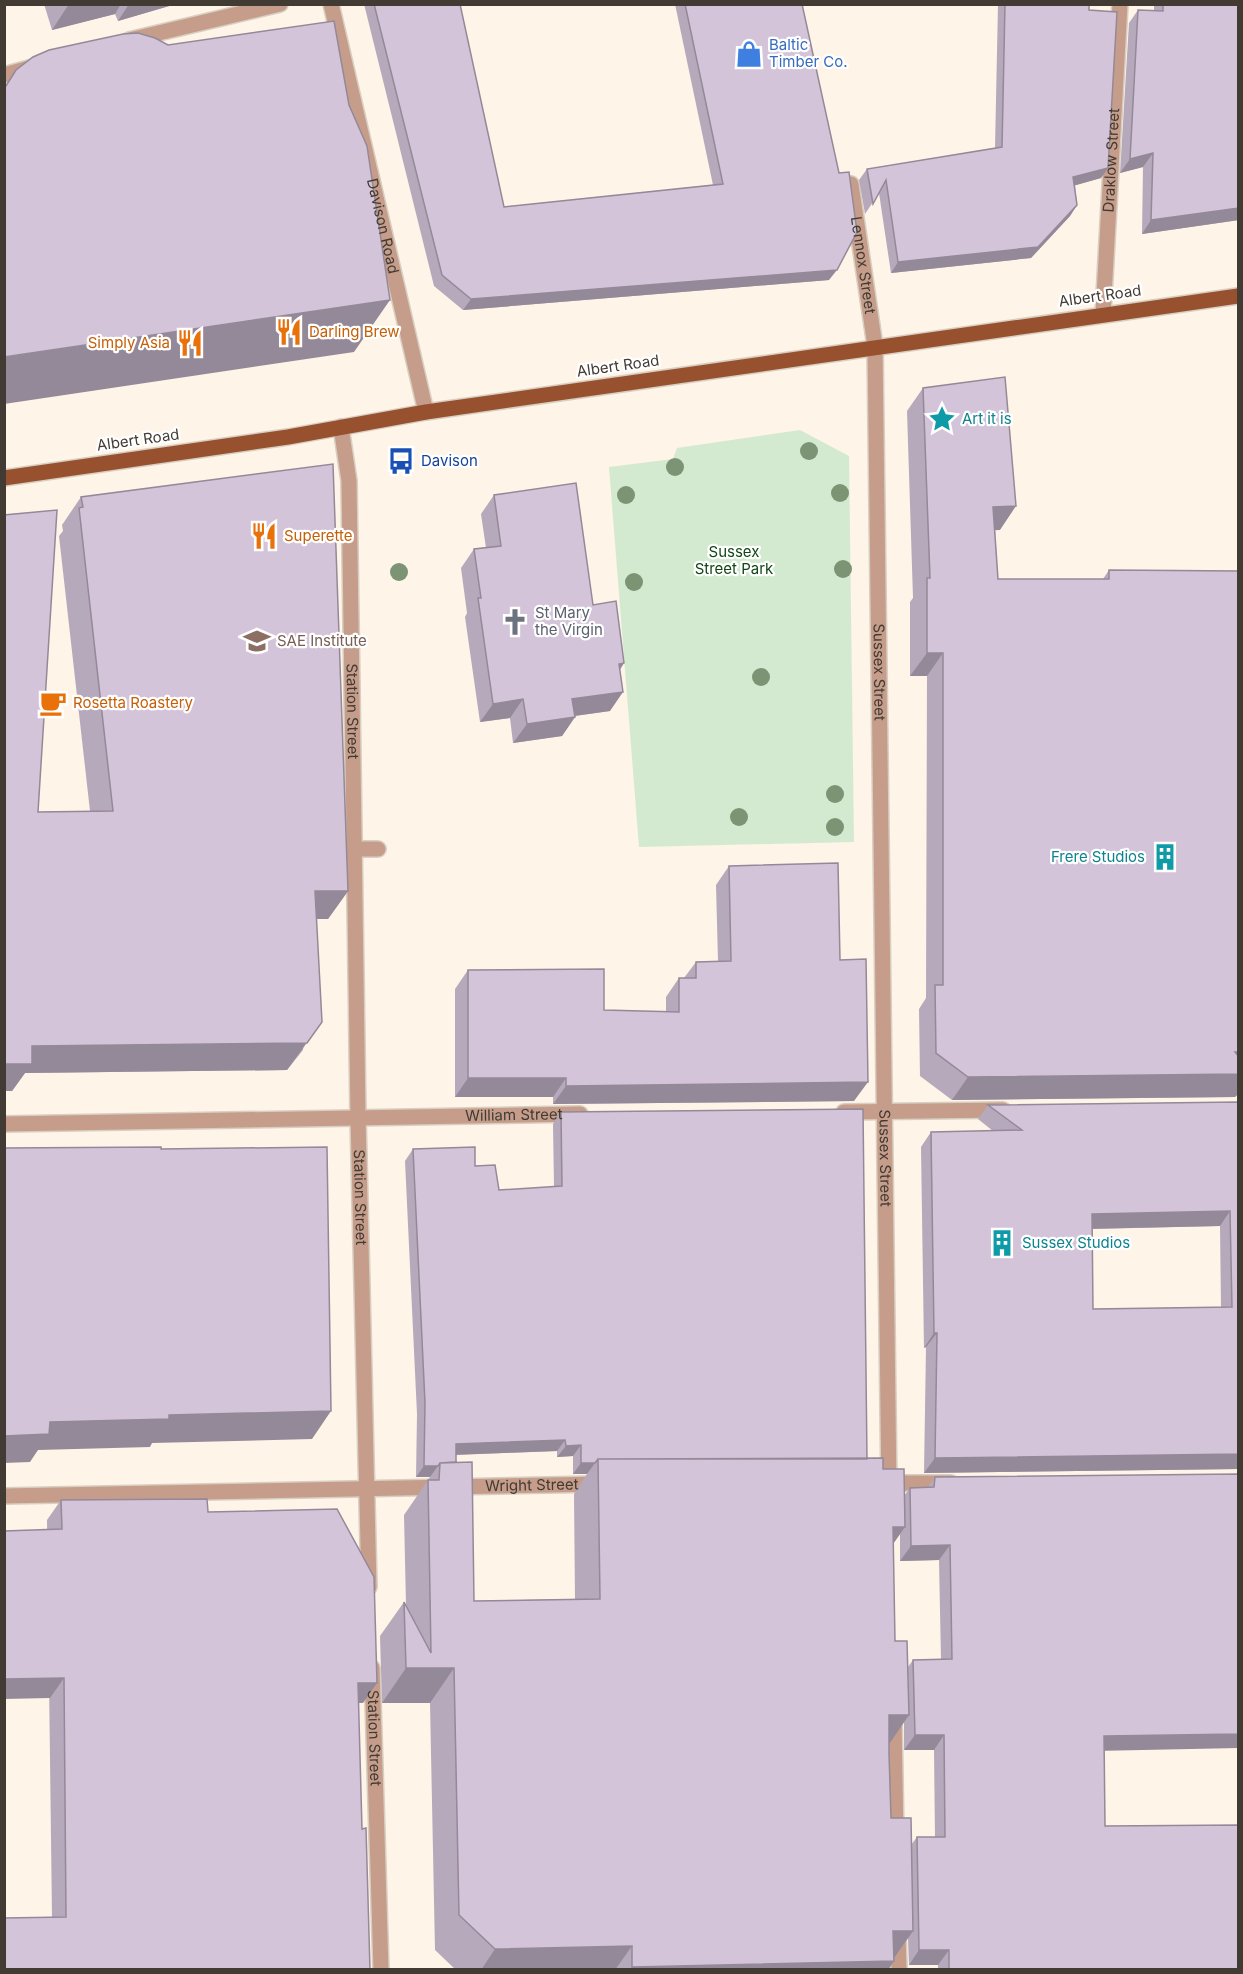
<svg xmlns="http://www.w3.org/2000/svg" width="1243" height="1974" font-family="Inter,sans-serif">
<style>
.green{fill:#d3ead1}
.lines{fill:none;stroke-linecap:round;stroke-linejoin:round}
.minor-casing{stroke:#d8cfc3;stroke-width:18}
.major-casing{stroke:#d8cfc3;stroke-width:18}
.minor{stroke:#c69d8a;stroke-width:15}
.major{stroke:#98512f;stroke-width:15}
.tree{fill:#7c9474}
.wall{fill:#b6a9bb;fill-rule:evenodd}
.shaded-wall{fill:#948998}
.building{fill:#d4c4d9;stroke:#948998;stroke-width:1.5;fill-rule:evenodd}
.labels{text-anchor:middle;stroke-width:4.5;stroke-linejoin:round;paint-order:stroke}
.shop-label{font-size:15px;fill:#366cbe;stroke:#fff;text-anchor:start}
.street-label{font-size:15px;fill:#423b33;stroke:#fff}
.food-label{font-size:15px;fill:#c56008;stroke:#fff;text-anchor:start}
.culture-label{font-size:15px;fill:#0d838f;stroke:#fff;text-anchor:start}
.transit-label{font-size:15px;fill:#164399;stroke:#fff;text-anchor:start}
.park-label{font-size:15px;fill:#124615;stroke:#fff}
.worship-label{font-size:15px;fill:#5b616d;stroke:#fff;text-anchor:start}
.education-label{font-size:15px;fill:#785e54;stroke:#fff;text-anchor:start}
</style>
<rect width="100%" height="100%" fill="#fef4e7"/>
<path class="green" d="M800,430L849,456L854,842L639,847L609,467L673,459L677,448Z"/>
<g class="lines">
<defs>
<g id="minor">
<path id="s1" d="M331,4L426,412"/>
<path d="M129,40L280,4"/>
<path d="M4,75L33,67"/>
<path id="s2" d="M851,184L875,346L889,1490"/>
<path id="s3" d="M1103,314L1120,4"/>
<path id="s4" d="M341,427L349,481L358,1116L369,1587"/>
<path d="M354,849H378"/>
<path d="M844,1112L1003,1110"/>
<path id="s5" d="M4,1124L580,1114"/>
<path d="M885,1483H951"/>
<path id="s6" d="M4,1496L600,1484"/>
<path id="s7" d="M372,1668L381,1970"/>
<path d="M894,1718L896,1838"/>
<path d="M898,1931L899,1970"/>
</g>
<path id="major" d="M4,478L288,437L426,412L1238,296"/>
</defs>
<use href="#minor" class="minor-casing"/>
<use href="#major" class="major-casing"/>
<use href="#minor" class="minor"/>
<use href="#major" class="major"/>
</g>
<g class="tree">
<circle cx="809" cy="451" r="9"/>
<circle cx="675" cy="467" r="9"/>
<circle cx="840" cy="493" r="9"/>
<circle cx="626" cy="495" r="9"/>
<circle cx="843" cy="569" r="9"/>
<circle cx="399" cy="572" r="9"/>
<circle cx="634" cy="582" r="9"/>
<circle cx="761" cy="677" r="9"/>
<circle cx="835" cy="794" r="9"/>
<circle cx="739" cy="817" r="9"/>
<circle cx="835" cy="827" r="9"/>
</g>
<path class="wall" d="M44,4H176L118,21L115,14L52,30Z
M364,4H460L504,207L713,185L675,4H802L829,280L463,310L434,286Z
M998,4H1089V10L1101,178L1075,185L1077,205L1070,216L1031,258L891,273L879,193L865,214L859,180L867,169L995,148Z
M1154,4H1239V220L1142,234L1143,167L1120,173L1129,23L1138,10H1154Z
M923,388L1000,530H995L998,579H1103L1109,570L1239,571V1093L1235,1097L952,1100L920,1076L919,1009L926,998L927,676H910V602L913,598L907,411Z
M494,495L593,605L624,663L620,670L610,711L575,716V717L562,736L513,743L510,718L480,722L465,617L467,613L461,568L474,549L486,548L481,514Z
M81,497L348,891L328,919H316L303,1050L287,1070L25,1073L12,1091H4V515L38,812L90,811L59,536L63,531L62,525Z
M729,866L840,960L854,1101L553,1104V1097H455V989L468,970L604,1010L666,1012V997L679,978H684L696,962L718,961L716,885Z
M1239,1102V1469L924,1473L926,1347L924,1348L921,1147L931,1132L993,1131L978,1119L988,1105ZM1220,1226L1221,1307L1093,1309L1092,1229Z
M561,1112L867,1459L883,1469L904,1496L910,1488L928,1487L935,1477L1104,1750L1105,1826L1239,1970H938V1965H909L908,1938L894,1958V1961L888,1970H456L435,1950L430,1703H382L380,1636L404,1602L406,1605L404,1515L430,1477H416L417,1414L405,1161L413,1149L475,1166L499,1190L554,1187L553,1124ZM557,1451V1457L573,1456V1474H587L574,1494L575,1599L474,1601L456,1462V1455ZM900,1534V1561L939,1560L941,1659L913,1660L908,1667L895,1641L893,1544ZM904,1722V1750H934L935,1837H917L911,1845L891,1818L889,1743Z
M61,1500L208,1512L363,1703H358L362,1829L370,1970L52,1917L47,1520Z"/>
<path class="shaded-wall" d="M69,4H121L115,14L52,30Z
M129,4H176L118,21Z
M1153,153L1143,167L1120,173L1130,159Z
M1108,168L1101,178L1066,188L1073,177Z
M1077,205L1070,216L1031,258L891,273L898,262Z
M1239,208V220L1142,234L1151,220Z
M837,270L829,280L463,310L471,299Z
M390,300L354,352L4,404V357Z
M1016,506L1000,530L977,531L993,507Z
M927,653H943L927,676H910Z
M624,663L611,682L619,664Z
M623,692L610,711L559,718L572,699Z
M523,699L510,718L480,722L493,704Z
M575,717L562,736L513,743L527,724Z
M315,891H348L328,919H295Z
M322,1022L287,1070L25,1073L12,1091H4V1064L32,1046Z
M1235,1052H1239V1093L1235,1097L952,1100L968,1077Z
M468,1078H566L553,1097H455Z
M868,1082L854,1101L553,1104L566,1086Z
M1230,1211L1220,1226L1081,1229L1092,1214Z
M934,1333H937L926,1347L924,1348Z
M331,1411L312,1439L152,1443L150,1447L38,1450L30,1462L4,1463V1436L50,1422L169,1415Z
M565,1440L557,1451L448,1455L456,1444Z
M581,1445L573,1456L557,1457L566,1446Z
M1239,1454V1469L924,1473L935,1458Z
M581,1463H595L587,1474H573Z
M424,1466H438L430,1477H416Z
M893,1527H905L881,1561Z
M950,1545L939,1560L900,1561L911,1546Z
M406,1668H454L430,1703H382Z
M64,1678L50,1698L4,1699V1679Z
M358,1683H377L363,1703H344Z
M889,1715H909L885,1750Z
M1239,1734V1748L1094,1751L1104,1736Z
M915,1735H944L934,1750H904Z
M893,1931H913L892,1961H894L888,1970H630L632,1967Z
M632,1946L615,1970H481L495,1949Z
M919,1950H949L938,1965H909Z"/>
<path class="building" d="M374,4H460L504,207L723,184L685,4H802L839,173L849,172L857,232L837,270L471,299L442,275Z
M1005,4H1089V10L1117,12L1108,168L1073,177L1077,205L1038,247L898,262L886,180L873,204L867,169L1002,147Z
M1163,4H1239V208L1151,220L1153,153L1130,159L1138,10L1163,11Z
M334,21L349,105L367,146L390,300L4,357V89L16,70L33,57L49,50L123,34L138,33L155,38L168,45Z
M1005,377L1016,506L993,507L998,579H1109V570L1239,571V1052H1235L1239,1057V1074L968,1077L936,1053L935,985H943V653H927V578H930L923,388Z
M333,464L348,891H315L322,1022L307,1043L32,1046V1064H4V515L57,510L38,812L113,811L79,508L83,507L81,497Z
M576,483L593,605L616,601L624,663L619,664L623,692L572,699L575,717L527,724L523,699L493,704L478,598H481L474,549L501,546L494,495Z
M838,863L840,960L866,959L868,1082L566,1086V1078H468V970L604,969V1010L679,1012V978H696V962L731,961L729,866Z
M1239,1102V1454L935,1458L937,1333H934L931,1132L1022,1130L988,1105ZM1230,1211L1232,1307L1093,1309L1092,1214Z
M863,1109L867,1459H598L595,1463H581V1445L566,1446L565,1440L456,1444V1462L440,1463L438,1466H424L425,1403L413,1149L475,1147V1166L495,1165L499,1190L562,1186L561,1112Z
M161,1147V1149L327,1147L331,1411L169,1415V1419L50,1422L49,1434L4,1436V1148Z
M883,1458V1469H904L905,1527H893L895,1641H907L909,1715H889V1753L891,1818H911L913,1931H893L894,1961L632,1967V1946L495,1949L459,1915L454,1668H406L404,1602L431,1653L428,1480H439L440,1463L472,1462L474,1601L600,1599L598,1459Z
M1239,1474V1734L1104,1736L1105,1826L1239,1825V1970H949V1950H919L917,1837H945L944,1735H915L913,1660L952,1659L950,1545L911,1546L910,1488L934,1487L935,1477Z
M207,1499L208,1512L337,1509L374,1577L377,1683H358L362,1829L366,1828L370,1970H4V1918L66,1917L64,1678L4,1679V1531L62,1529L61,1500Z"/>
<defs>
<symbol id="shop-bare" viewBox="-9 -9 18 18"><path d="M-5-2.5h2.3a2.7 3.5 0 0 1 5.4 0H5L5.5 6h-11ZM-1.5-2.5h3a1.5 2.3 0 0 0-3 0Z" fill="#3f7fe0" stroke="#fff" stroke-width="2.5" paint-order="stroke"/></symbol>
<symbol id="restaurant-bare" viewBox="-9 -9 18 18"><path d="M-5-6h1v4h1v-4h1v4h1v-4h1v5L-1.5 .5V6h-2V.5L-5-1ZM5-6V6H3V1.5H1.5Q1.5-4 5-6Z" fill="#e8710a" stroke="#fff" stroke-width="2.5" paint-order="stroke"/></symbol>
<symbol id="sight-bare" viewBox="-9 -9 18 18"><path d="M0-6L1.8-2.2L6-1.7L2.9 1.2L3.7 5.4L0 3.3L-3.7 5.4L-2.9 1.2L-6-1.7L-1.8-2.2Z" fill="#0f9aa8" stroke="#fff" stroke-width="2.5" paint-order="stroke"/></symbol>
<symbol id="bus-bare" viewBox="-9 -9 18 18"><path d="M-5-6H5V4H4V6H2V4H-2V6H-4V4H-5ZM-3.5-4V0h7V-4ZM-3.5 1.2v1.5H-2V1.2ZM2 1.2v1.5H3.5V1.2Z" fill="#1a4fb4" stroke="#fff" stroke-width="2.5" paint-order="stroke"/></symbol>
<symbol id="church-bare" viewBox="-9 -9 18 18"><path d="M-1.2-6h2.4v3.5h3.3v2.4h-3.3V6h-2.4V-.1h-3.3v-2.4h3.3Z" fill="#6b7280" stroke="#fff" stroke-width="2.5" paint-order="stroke"/></symbol>
<symbol id="university-bare" viewBox="-9 -9 18 18"><path d="M0-5L7-2L0 1L-7-2ZM-4 1L0 2.5L4 1V4Q0 6-4 4Z" fill="#8d6e63" stroke="#fff" stroke-width="2.5" paint-order="stroke"/></symbol>
<symbol id="cafe-bare" viewBox="-9 -9 18 18"><path d="M-5.5-4.5H6V0H3Q3 3.5 0 3.5H-2.5Q-5.5 3.5-5.5 0ZM3-3.2v2h1.7v-2ZM-6 4.5H4V6H-6Z" fill="#e8710a" stroke="#fff" stroke-width="2.5" paint-order="stroke"/></symbol>
<symbol id="building-bare" viewBox="-9 -9 18 18"><path d="M-4-6H4V6H1V3H-1V6H-4ZM-2.5-4.3h1.7v1.8h-1.7ZM.8-4.3h1.7v1.8H.8ZM-2.5-1h1.7V.8h-1.7ZM.8-1h1.7V.8H.8Z" fill="#0f9aa8" stroke="#fff" stroke-width="2.5" paint-order="stroke"/></symbol>
</defs>
<g fill-rule="evenodd">
<use href="#shop-bare" x="730" y="35" width="38" height="38"/>
<use href="#restaurant-bare" x="270" y="313" width="38" height="38"/>
<use href="#restaurant-bare" x="171" y="324" width="38" height="38"/>
<use href="#sight-bare" x="923" y="400" width="38" height="38"/>
<use href="#bus-bare" x="382" y="442" width="38" height="38"/>
<use href="#restaurant-bare" x="245" y="517" width="38" height="38"/>
<use href="#church-bare" x="496" y="603" width="38" height="38"/>
<use href="#university-bare" x="238" y="622" width="38" height="38"/>
<use href="#cafe-bare" x="34" y="684" width="38" height="38"/>
<use href="#building-bare" x="1146" y="838" width="38" height="38"/>
<use href="#building-bare" x="983" y="1224" width="38" height="38"/>
</g>
<g class="labels">
<g class="shop-label">
<text x="769" y="50">Baltic<tspan x="769" dy="17">Timber Co.</tspan></text>
</g>
<g class="street-label">
<text dy="5" stroke="none"><textPath href="#s3" startOffset="154">Draklow Street</textPath></text>
<text dy="5" stroke="none"><textPath href="#s1" startOffset="228">Davison Road</textPath></text>
<text dy="5" stroke="none"><textPath href="#s2" startOffset="82">Lennox Street</textPath></text>
<text transform="translate(1100 296) rotate(-8)" y="5">Albert Road</text>
<text transform="translate(618 366) rotate(-8)" y="5">Albert Road</text>
<text transform="translate(138 440) rotate(-8)" y="5">Albert Road</text>
<text dy="5" stroke="none"><textPath href="#s2" startOffset="490">Sussex Street</textPath></text>
<text dy="5" stroke="none"><textPath href="#s4" startOffset="285">Station Street</textPath></text>
<text dy="5" stroke="none"><textPath href="#s5" startOffset="510">William Street</textPath></text>
<text dy="5" stroke="none"><textPath href="#s2" startOffset="976">Sussex Street</textPath></text>
<text dy="5" stroke="none"><textPath href="#s4" startOffset="771">Station Street</textPath></text>
<text dy="5" stroke="none"><textPath href="#s6" startOffset="528">Wright Street</textPath></text>
<text dy="5" stroke="none"><textPath href="#s7" startOffset="70">Station Street</textPath></text>
</g>
<g class="food-label">
<text x="309" y="337">Darling Brew</text>
<text x="170" y="348" text-anchor="end">Simply Asia</text>
<text x="284" y="541">Superette</text>
<text x="73" y="708">Rosetta Roastery</text>
</g>
<g class="culture-label">
<text x="962" y="424">Art it is</text>
<text x="1145" y="862" text-anchor="end">Frere Studios</text>
<text x="1022" y="1248">Sussex Studios</text>
</g>
<g class="transit-label">
<text x="421" y="466">Davison</text>
</g>
<g class="park-label">
<text x="734" y="557">Sussex<tspan x="734" dy="17">Street Park</tspan></text>
</g>
<g class="worship-label">
<text x="535" y="618">St Mary<tspan x="535" dy="17">the Virgin</tspan></text>
</g>
<g class="education-label">
<text x="277" y="646">SAE Institute</text>
</g>
</g>
<rect width="1243" height="1974" fill="none" stroke="#423b33" stroke-width="12"/>
</svg>
